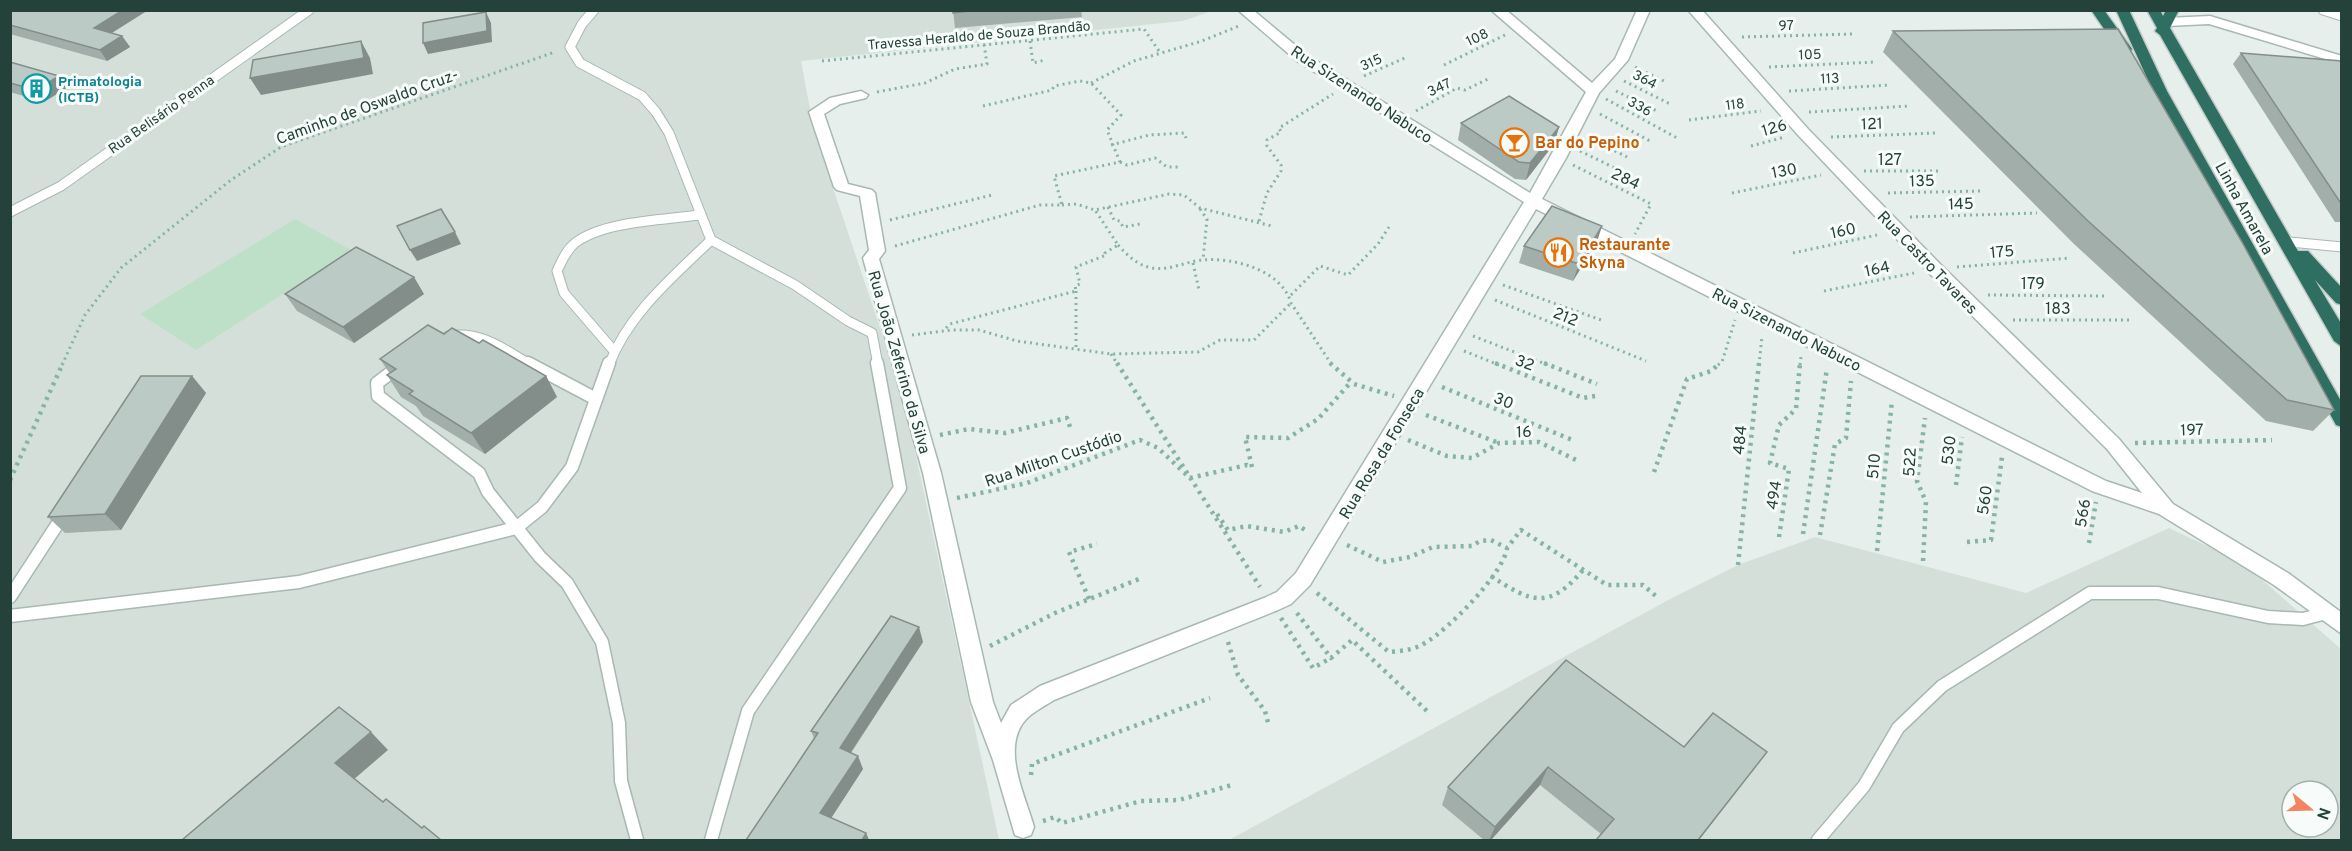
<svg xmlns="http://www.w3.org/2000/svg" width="2352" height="851" font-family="Overpass,sans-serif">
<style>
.built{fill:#d4dfda;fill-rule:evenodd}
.green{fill:#bfe0c8}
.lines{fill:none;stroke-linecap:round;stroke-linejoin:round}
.lane-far1-casing{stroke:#a8b8b2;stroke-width:11}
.lane-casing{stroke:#a8b8b2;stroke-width:15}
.street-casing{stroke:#a8b8b2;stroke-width:3}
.highway-casing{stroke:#c2cac8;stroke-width:3}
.path-far1{stroke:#86b3a5;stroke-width:3;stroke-dasharray:2 4;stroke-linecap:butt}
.path{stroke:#86b3a5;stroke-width:4.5;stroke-dasharray:3 5;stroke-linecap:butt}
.lane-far1{stroke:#fff;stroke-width:9}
.lane{stroke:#fff;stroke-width:12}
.street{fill:#fff;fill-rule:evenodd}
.highway{fill:#2f6f62;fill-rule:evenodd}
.wall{fill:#a1aea9}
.shaded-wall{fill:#838d89}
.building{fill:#bbcac4;stroke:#838d89;stroke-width:1.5}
.labels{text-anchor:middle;stroke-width:6;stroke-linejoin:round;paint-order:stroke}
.far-street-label{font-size:14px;fill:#24423a;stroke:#f7fbf9}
.far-culture-label{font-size:14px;font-weight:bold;fill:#0d838f;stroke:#f7fbf9;text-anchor:start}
.street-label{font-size:16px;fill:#24423a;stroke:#f7fbf9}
.food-label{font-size:16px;font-weight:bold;fill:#c56008;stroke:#f7fbf9;text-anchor:start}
</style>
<rect width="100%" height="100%" fill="#e6efeb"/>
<path class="built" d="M10,11H1212L1183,21L801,61L809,104L833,188L903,396L999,840H11Z
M2169,528L2243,563L2341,649V840H1229L1672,598L1738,565L1815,537L2026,593ZM2292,791H2328V827H2292Z"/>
<path class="green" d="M295,219L351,250L196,350L140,314Z"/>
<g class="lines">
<defs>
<path id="lane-far1" d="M594,10L582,24L570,47L580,63L642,96L656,112L669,133L711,240L795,285L848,321L872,333L878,365
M2323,10L2342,16
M10,212L61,186L309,10
M2290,242L2342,247
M448,336C480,330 504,349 531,365
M614,351L564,293L557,271C562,261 566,250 575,243C603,221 664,220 699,215
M609,365C628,314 673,277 711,240"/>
<path id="lane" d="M528,363L596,399
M397,368L377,383L378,396L479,473L488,492L540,557L567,583L602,642L619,723L621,781L637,840
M10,597L64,514
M10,616L299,582L516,528L542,507L572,467L609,363
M711,840L748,711L900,488L877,363
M1818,840L1864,786L1898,728L1942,686L2090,593H2158L2268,617L2303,619L2326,613"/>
<path id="street" d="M1238,10H1253L1307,55L1530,193L1586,92L1491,10H1506L1592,83L1615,59L1637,10H1650L1628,60L1599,93L1566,158L1542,199L2106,481L2142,493L2107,449L1929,273L1798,135L1688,10H1702L1808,129L1941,265L2119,439L2173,504L2288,573L2342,613V634L2274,585L2159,514L2092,491L1536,209L1310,585L1291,604L1278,610L1054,700C1043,707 1028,714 1021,726C1004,755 1026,798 1034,827L1031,835L1023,838L1015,835L993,760L971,702L923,473L863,258L869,250L860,196L837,190L834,187L809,112L830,98L861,91L868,95L866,98L840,104L824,114L848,184L872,190L875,193L885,251L879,259L941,473L993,702L1001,723L1011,705L1040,686L1264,598L1277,592L1296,573L1524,202L1297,61Z
M2210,16L2342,56V64L2209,24L2167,26L2160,22L2167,18Z"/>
<path id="highway" d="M2091,10H2104L2132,49L2130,52H2120Z
M2116,10H2129L2167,91L2342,403V427L2336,425L2153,91Z
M2147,10H2160L2163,16L2166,10H2179L2170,28L2298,251H2308L2342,288V305L2336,303L2315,280L2342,325V347L2334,341L2160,35L2155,31L2157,28Z"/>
</defs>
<use href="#lane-far1" class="lane-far1-casing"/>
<use href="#lane" class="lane-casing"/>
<use href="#street" class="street-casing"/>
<use href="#highway" class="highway-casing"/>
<path class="path-far1" d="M1742,37L1852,34
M1030,41L1033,63L1045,60
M822,61L1144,29L1161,54
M1444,65L1505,35
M1635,67L1666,82
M1769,67L1875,62
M1364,76L1407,57
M1624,81L1670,104
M1091,83L1134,61L1202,41L1241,25
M1616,91L1657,111
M1789,91L1890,85
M877,92L925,83L955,69L987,64L984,44
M1606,99L1677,138
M983,106L1052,90L1054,86L1080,81L1091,83
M1416,111L1457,88L1465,90L1488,79
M1809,112L1909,106
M1600,114L1650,141
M1689,120L1761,111
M1588,137L1627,157
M1831,137L1936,133
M1111,145L1149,135L1184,133L1186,138
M1751,146L1785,137
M1580,151L1621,171
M1120,162L1127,165L1155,158L1167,167H1181
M1573,165L1651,204L1635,234
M1864,171H1939
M1732,193L1821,175
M1888,193L1981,191
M1062,205L1076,204L1095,210L1169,194L1184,195L1200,208L1272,226
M1108,207L1114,220L1120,221L1123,227L1140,224
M1200,209L1207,219L1203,260
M1910,217L2037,213
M890,220L992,195
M1259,221L1267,193L1281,171V165L1267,146V140L1281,132L1279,128L1333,94
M1118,245C1128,256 1137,265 1152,268C1169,271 1184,262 1202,260C1233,257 1282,270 1291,303L1332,365
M895,246L1040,205H1062L1054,176L1120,162L1107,130L1121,115L1091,83
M1793,253L1877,235
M1193,263L1199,290
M1957,267L2070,258
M1503,285L1604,321
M1076,291V351
M1824,291L1914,273
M1291,295L1320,266L1348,275L1378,244L1389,227
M1988,295L2106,296
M1495,300L1646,361
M2013,320H2132
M946,328L950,324L1076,291L1075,286L1080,284L1076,267L1106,255L1105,253L1118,245L1095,210
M912,335L952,330H979L1017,341L1111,354L1198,352L1220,340H1254L1291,303
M1473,336L1548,365
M1464,351L1499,365
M1111,354L1118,365
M62,365L85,315L121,268L231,180L281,147L555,52
M1718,365L1722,362L1735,320
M1759,365L1762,336
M1800,365L1801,356"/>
<path class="path" d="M1117,363L1260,587
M1330,363L1354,384L1394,396
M1495,363L1583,398L1595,396
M1544,363L1597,384
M1442,387L1575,441
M1426,415L1499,443
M940,435L969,429L1005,433L1067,418L1071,430
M1408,440L1447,456L1472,458L1499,443L1539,442L1576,460
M2135,443L2272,440
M1654,472L1687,379L1711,371L1720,363
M10,480L63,363
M1956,485L1962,437
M957,498L1027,483L1140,440L1158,448L1190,478L1247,465L1252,467L1245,437L1288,438L1318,419L1351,382
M1217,514L1228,530L1247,526L1284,532L1299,526L1308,532
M1803,534L1827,368
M1820,535L1835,444L1846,438L1851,381
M1779,537L1789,469L1770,463L1779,425L1796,409L1800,363
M1967,542L1991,540L2002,457
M2089,543L2096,502
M1347,545L1383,562L1410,557L1433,547L1472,546L1480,541L1491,540L1507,548L1521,530L1607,585H1643L1657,597
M1877,551L1892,400
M1923,561L1926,502L1917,481L1925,418
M1738,565L1759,363
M1491,576C1532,603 1549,610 1583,570
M1317,593L1389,652C1402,651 1414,650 1425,643C1448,630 1504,573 1507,548
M1089,599L1069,552L1097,544
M1297,613L1331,658L1352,640L1428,712
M1281,618L1313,668L1331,658
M1228,642L1238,675L1265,711L1269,726
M990,646L1055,613L1139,579
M1031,775L1032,764L1210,698
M1043,821L1055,817L1062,823L1141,801L1179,800L1232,785"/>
<use href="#lane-far1" class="lane-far1"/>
<use href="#lane" class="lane"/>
<use href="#street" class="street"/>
<use href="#highway" class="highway"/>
</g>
<path class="wall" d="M10,10H144L145,12L112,33L122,36L130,47L107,61L10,34Z
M953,10H1081L1082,17L955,28Z
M1893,31L2334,410L2313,431L2266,421L2073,243L1883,52Z
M2241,53L2342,61V222H2335L2233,64Z
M10,62L68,87L44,102L10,92Z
M1461,123L1559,127L1554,144L1526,180L1515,179L1458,140Z
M1597,242L1573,281L1519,263L1524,246Z
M285,294H424L354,343L297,311Z
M444,334L479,343L546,376L557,397L485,454L423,416L416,406L401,397L387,375L390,374L380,359Z
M192,376L206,393L121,530L65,533L48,517Z
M923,642L851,753L863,769L831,818L866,833L869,840H746L814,738L811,731Z
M1566,660L1684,747L1754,770L1601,834L1540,785L1491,840H1484L1442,805L1448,787Z"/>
<path class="shaded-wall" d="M123,10H144L145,12L102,39L94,28Z
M486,12L491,23L492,42L428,54L423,43Z
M122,36L130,47L107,61L100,50Z
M361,41L370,58L373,74L261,95L250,78Z
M59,76L68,87L44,102L36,90Z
M1559,127L1554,144L1526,180L1530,163Z
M1602,226L1597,242L1573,281L1579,264Z
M455,232L461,244L417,261L410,250Z
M414,277L424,294L354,343L343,327Z
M192,376L206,393L121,530L105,514Z
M546,376L557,397L485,454L471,433Z
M919,627L923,642L845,761L840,748Z
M371,732L388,750L353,780L335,763Z
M1767,752L1699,840H1698Z
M858,756L863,769L826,826L820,813Z
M1548,767L1540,785L1491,840H1489L1495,827Z
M866,833L869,840H862Z"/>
<path class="building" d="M10,10H123L94,28L122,36L100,50L10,25Z
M953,10H978L953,13Z
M486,12L487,31L423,43V23Z
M2118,29L2242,242L2334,410L2287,400L2088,221L1893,31Z
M361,41L364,58L250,78L253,60Z
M2241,53L2342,61V205Z
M10,62L59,76L36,90L10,83Z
M1509,96L1559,127L1530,163L1519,162L1461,123Z
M1552,206L1602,226L1579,264L1524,246Z
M441,209L455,232L410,250L397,226Z
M356,247L414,277L343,327L285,294Z
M428,325L444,334L452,328L479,343L483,340L546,376L471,433L409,394L413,391L387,375L396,369L380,359Z
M141,376H192L105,514L48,517Z
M891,616L919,627L840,748L858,756L820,813L866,833L862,840H746L818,733L811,731Z
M1566,660L1684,747L1713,713L1767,752L1698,840H1596L1614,819L1548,767L1495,827L1448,787Z
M339,707L371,732L335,763L383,802L386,799L422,828L424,826L441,840H182Z"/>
<defs>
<symbol id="building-ring" viewBox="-11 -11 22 22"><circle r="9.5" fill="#f7fbf9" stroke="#0f9aa8" stroke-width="1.5"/><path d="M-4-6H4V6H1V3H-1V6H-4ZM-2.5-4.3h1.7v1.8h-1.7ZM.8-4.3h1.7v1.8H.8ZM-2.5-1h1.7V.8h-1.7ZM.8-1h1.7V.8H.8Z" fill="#0f9aa8"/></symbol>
<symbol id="bar-ring" viewBox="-11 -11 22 22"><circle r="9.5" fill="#f7fbf9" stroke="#e8710a" stroke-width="1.5"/><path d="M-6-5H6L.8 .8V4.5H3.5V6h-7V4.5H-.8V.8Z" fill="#e8710a"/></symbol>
<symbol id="restaurant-ring" viewBox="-11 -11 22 22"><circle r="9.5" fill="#f7fbf9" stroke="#e8710a" stroke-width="1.5"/><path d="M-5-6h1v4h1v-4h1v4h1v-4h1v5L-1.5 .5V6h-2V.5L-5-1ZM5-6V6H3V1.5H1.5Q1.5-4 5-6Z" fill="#e8710a"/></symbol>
</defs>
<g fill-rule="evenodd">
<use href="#building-ring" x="20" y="72" width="33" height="33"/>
<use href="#bar-ring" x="1498" y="126" width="33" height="33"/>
<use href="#restaurant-ring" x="1542" y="236" width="33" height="33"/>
</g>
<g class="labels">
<g class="far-street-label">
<text transform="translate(1786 25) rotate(-1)" y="5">97</text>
<text transform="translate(979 35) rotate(-5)" y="5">Travessa Heraldo de Souza Brandão</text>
<text transform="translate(1477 37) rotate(-25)" y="5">108</text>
<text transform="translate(1810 54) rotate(-2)" y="5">105</text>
<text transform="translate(1371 62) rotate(-24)" y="5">315</text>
<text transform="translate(1830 78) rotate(-3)" y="5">113</text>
<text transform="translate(1645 79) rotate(27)" y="5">364</text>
<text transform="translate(1439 87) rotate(-25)" y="5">347</text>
<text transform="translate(1735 104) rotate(-7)" y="5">118</text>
<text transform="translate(1640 106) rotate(29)" y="5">336</text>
<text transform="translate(161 114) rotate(-35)" y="5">Rua Belisário Penna</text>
</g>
<g class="far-culture-label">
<text x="58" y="86">Primatologia<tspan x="58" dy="16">(ICTB)</tspan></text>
</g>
<g class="street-label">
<text transform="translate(1362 94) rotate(33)" y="6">Rua Sizenando Nabuco</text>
<text transform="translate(367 106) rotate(-20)" y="6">Caminho de Oswaldo Cruz-</text>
<text transform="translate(1872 123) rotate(-2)" y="6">121</text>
<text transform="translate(1774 127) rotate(-16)" y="6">126</text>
<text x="1890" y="165">127</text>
<text transform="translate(1784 170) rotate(-11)" y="6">130</text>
<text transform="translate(1626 178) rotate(26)" y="6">284</text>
<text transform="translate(1922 180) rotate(-2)" y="6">135</text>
<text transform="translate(1961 203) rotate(-2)" y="6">145</text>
<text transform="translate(2245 208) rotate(61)" y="6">Linha Amarela</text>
<text transform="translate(1843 230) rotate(-12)" y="6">160</text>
<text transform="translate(2002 251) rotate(-5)" y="6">175</text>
<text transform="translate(1928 262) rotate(46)" y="6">Rua Castro Tavares</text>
<text transform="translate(1877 268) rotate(-12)" y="6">164</text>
<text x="2033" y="289">179</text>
<text x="2058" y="314">183</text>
<text transform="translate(1566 316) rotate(22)" y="6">212</text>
<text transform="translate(1787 329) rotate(27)" y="6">Rua Sizenando Nabuco</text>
<text transform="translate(900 362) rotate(74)" y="6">Rua João Zeferino da Silva</text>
<text transform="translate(1525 362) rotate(21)" y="6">32</text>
<text transform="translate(1504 400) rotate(22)" y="6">30</text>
<text transform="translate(2192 429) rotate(-2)" y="6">197</text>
<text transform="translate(1524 431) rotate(-1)" y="6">16</text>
<text transform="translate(1739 440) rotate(-84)" y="6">484</text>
<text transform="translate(1948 450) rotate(-83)" y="6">530</text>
<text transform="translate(1381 453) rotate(-59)" y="6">Rua Rosa da Fonseca</text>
<text transform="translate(1053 458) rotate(-19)" y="6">Rua Milton Custódio</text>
<text transform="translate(1909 462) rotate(-86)" y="6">522</text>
<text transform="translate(1873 466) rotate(-85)" y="6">510</text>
<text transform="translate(1773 495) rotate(-81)" y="6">494</text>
<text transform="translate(1984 500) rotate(-82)" y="6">560</text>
<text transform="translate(2082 513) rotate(-80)" y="6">566</text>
</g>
<g class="food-label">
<text x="1535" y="148">Bar do Pepino</text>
<text x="1579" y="250">Restaurante<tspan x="1579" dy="18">Skyna</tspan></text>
</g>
</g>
<rect width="2352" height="851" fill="none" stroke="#24423a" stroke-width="24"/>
<g transform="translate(2310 809) rotate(109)"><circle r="28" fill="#f7fbf9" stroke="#a3b1ad" stroke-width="1.5"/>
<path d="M0-4.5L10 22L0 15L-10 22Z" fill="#f4845f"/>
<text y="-9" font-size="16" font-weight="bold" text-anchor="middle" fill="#24423a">N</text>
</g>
</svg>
